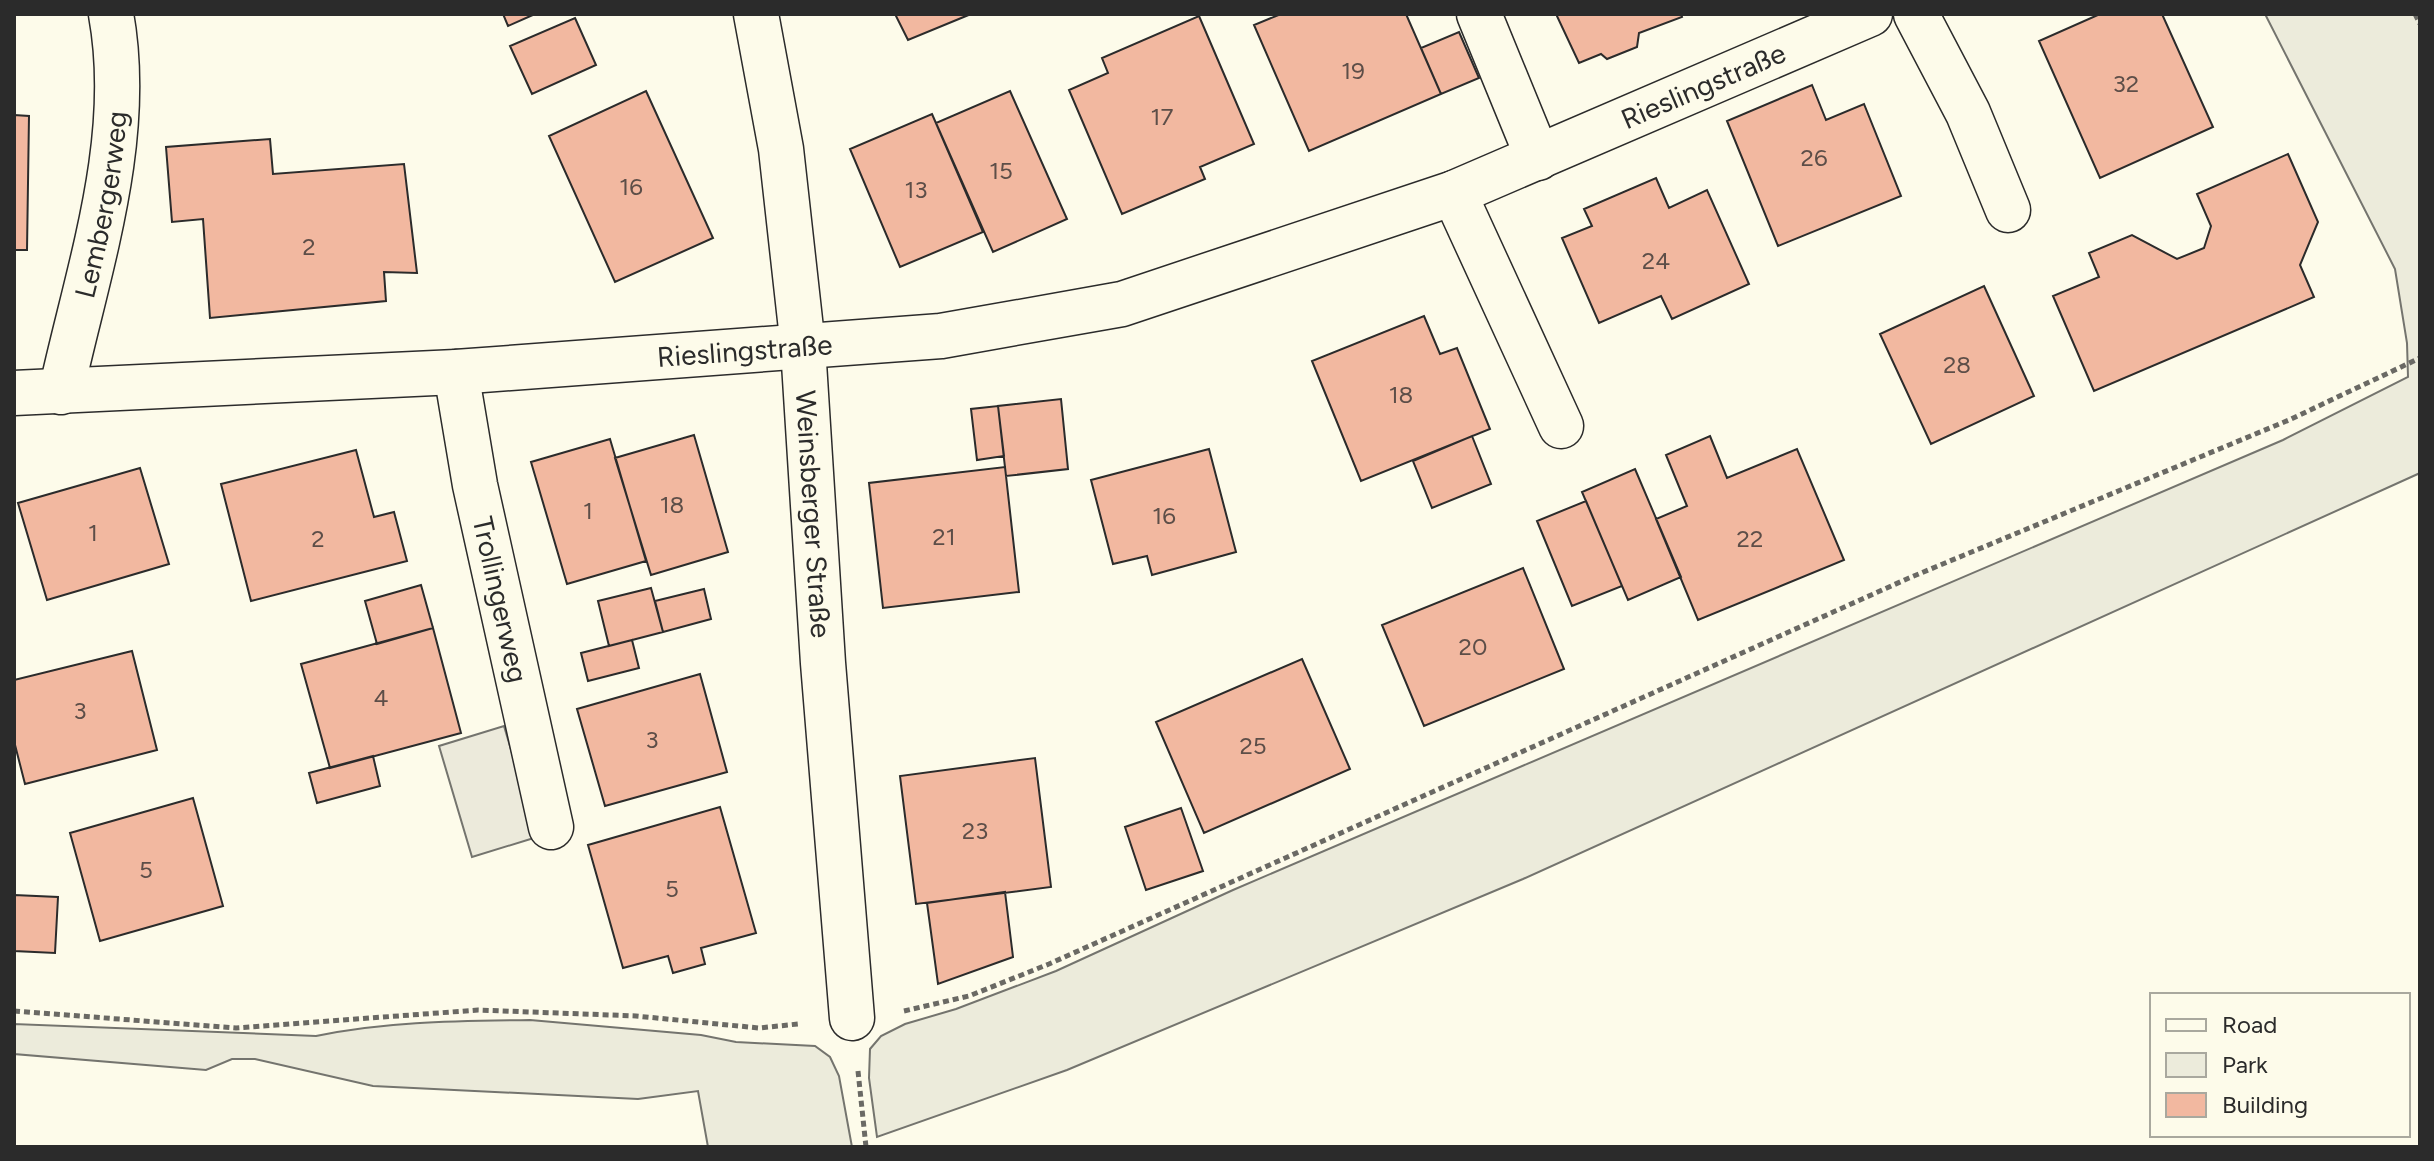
<svg xmlns="http://www.w3.org/2000/svg" width="2434" height="1161" font-family="Figtree,sans-serif">
<style>
.green{fill:#ecebdb;stroke:#74746e;stroke-width:2}
.parking{fill:#eceadb;stroke:#74746e;stroke-width:2}
.building{fill:#f2b8a0;stroke:#2b2b2b;stroke-width:2}
.lines{fill:none;stroke-linecap:round;stroke-linejoin:round}
.minor-casing{stroke:#2b2b2b;stroke-width:47}
.path{stroke:#6a6964;stroke-width:5;stroke-dasharray:6 4;stroke-linecap:butt}
.minor{stroke:#fdfbea;stroke-width:44}
.labels{text-anchor:middle;stroke-width:6;stroke-linejoin:round;paint-order:stroke}
.number-label{font-size:24px;fill:#5d4e48}
.street-label{font-size:28px;fill:#2b2b2b;stroke:#fdfbea}
</style>
<rect width="100%" height="100%" fill="#fdfbea"/>
<path class="green" d="M2265,14H2420V473L1523,879L1067,1070L877,1137L869,1078L870,1049L881,1036L905,1024L956,1009L1056,971L1233,890L2283,440L2408,377L2407,343L2395,269Z
M530,1020L701,1035L736,1042L815,1046L830,1057L839,1076L852,1147H708L698,1091L638,1099L373,1086L255,1059H232L206,1070L14,1054V1024L316,1036C386,1021 459,1021 530,1020Z"/>
<path class="parking" d="M504,726L537,837L472,857L439,746Z"/>
<path class="building" d="M503,14H535L508,26Z
M895,14H971L908,40Z
M1281,14H1406L1441,94L1309,151L1254,25Z
M1556,14H1681L1682,17L1639,33L1637,47L1607,59L1601,54L1579,63Z
M2100,14H2162L2213,127L2100,178L2039,41Z
M1199,16L1254,144L1200,167L1205,179L1122,214L1069,90L1108,73L1102,58Z
M575,18L596,65L532,94L510,46Z
M1459,32L1479,78L1441,94L1421,48Z
M1812,85L1826,120L1864,104L1901,196L1778,246L1727,121Z
M646,91L713,238L615,282L549,136Z
M1010,91L1067,219L993,252L936,123Z
M932,114L983,232L900,267L850,149Z
M14,115L29,116L27,250H14Z
M270,139L273,174L404,164L417,273L384,272L386,301L210,318L203,219L172,222L166,147Z
M2288,154L2318,222L2300,265L2314,297L2094,391L2053,296L2099,277L2089,253L2132,235L2177,259L2204,248L2211,226L2197,194Z
M1656,178L1669,208L1707,190L1749,284L1672,319L1661,296L1599,323L1562,238L1592,226L1584,209Z
M1984,286L2034,396L1931,444L1880,334Z
M1424,316L1440,354L1457,348L1490,429L1361,481L1312,361Z
M1061,399L1068,469L1006,476L998,406Z
M998,406L1004,456L977,460L971,409Z
M694,435L728,552L651,575L615,458Z
M1472,436L1491,484L1432,508L1413,461Z
M1710,436L1727,478L1797,449L1844,560L1698,620L1656,519L1687,506L1666,455Z
M610,439L646,561L567,584L531,462Z
M1209,449L1236,552L1152,575L1147,556L1113,564L1091,480Z
M356,450L374,517L394,512L407,561L251,601L221,484Z
M1005,467L1019,592L883,608L869,483Z
M140,468L169,564L47,600L18,503Z
M1635,469L1681,577L1628,600L1582,492Z
M1586,501L1622,586L1572,606L1537,521Z
M1523,568L1564,669L1424,726L1382,625Z
M421,585L433,628L377,644L365,601Z
M651,588L663,632L609,646L598,601Z
M704,589L711,619L663,632L655,601Z
M433,628L461,733L330,768L301,664Z
M632,640L639,668L588,681L581,653Z
M132,651L157,750L25,784L14,741V680Z
M1302,659L1350,769L1204,833L1156,722Z
M700,674L727,772L605,806L577,709Z
M373,756L380,786L317,803L309,773Z
M1035,758L1051,887L916,904L900,776Z
M193,798L223,906L100,941L70,833Z
M720,807L756,933L701,948L705,964L673,973L668,956L623,968L588,845Z
M1181,808L1203,871L1146,890L1125,827Z
M1005,892L1013,957L938,984L927,903Z
M14,895L58,897L55,953L14,951Z"/>
<g class="lines">
<defs>
<g id="minor">
<path id="s1" d="M756,14L781,149L803,347L823,663L852,1018"/>
<path d="M1479,14L1538,158"/>
<path d="M1916,14L1968,113L2008,210"/>
<path d="M1454,193L1561,426"/>
<path id="s2" d="M456,372L475,485L551,827"/>
<path id="s3" d="M61,392C88,269 134,140 111,14"/>
<path id="s4" d="M14,393L456,372L941,336L1122,304L1454,193L1870,14"/>
</g>
</defs>
<use href="#minor" class="minor-casing"/>
<path class="path" d="M2415,14L2420,24
M14,1011L236,1028L478,1010L636,1016L759,1028L798,1024
M904,1011L969,996L1049,964L1909,578L2289,420L2420,358
M858,1071L866,1147"/>
<use href="#minor" class="minor"/>
</g>
<g class="labels">
<g class="number-label">
<text x="1353" y="79">19</text>
<text x="2126" y="92">32</text>
<text x="1162" y="125">17</text>
<text x="1814" y="166">26</text>
<text x="1001" y="179">15</text>
<text x="631" y="195">16</text>
<text x="916" y="198">13</text>
<text x="309" y="255">2</text>
<text x="1656" y="269">24</text>
<text x="1957" y="373">28</text>
<text x="1401" y="403">18</text>
<text x="672" y="513">18</text>
<text x="588" y="519">1</text>
<text x="1164" y="524">16</text>
<text x="93" y="541">1</text>
<text x="944" y="545">21</text>
<text x="318" y="547">2</text>
<text x="1750" y="547">22</text>
<text x="1473" y="655">20</text>
<text x="381" y="706">4</text>
<text x="80" y="719">3</text>
<text x="652" y="748">3</text>
<text x="1253" y="754">25</text>
<text x="975" y="839">23</text>
<text x="146" y="878">5</text>
<text x="672" y="897">5</text>
</g>
<g class="street-label">
<text dy="10" stroke="none"><textPath href="#s4" startOffset="1734">Rieslingstraße</textPath></text>
<text dy="10" stroke="none"><textPath href="#s3" startOffset="192">Lembergerweg</textPath></text>
<text dy="10" stroke="none"><textPath href="#s4" startOffset="732">Rieslingstraße</textPath></text>
<text dy="10" stroke="none"><textPath href="#s1" startOffset="504">Weinsberger Straße</textPath></text>
<text dy="10" stroke="none"><textPath href="#s2" startOffset="232">Trollingerweg</textPath></text>
</g>
</g>
<rect width="2434" height="1161" fill="none" stroke="#2b2b2b" stroke-width="32"/>
<rect x="2150" y="993" width="260" height="144" fill="#fdfbea" stroke="#a9a89e" stroke-width="2"/>
<rect x="2166" y="1019" width="40" height="12" fill="#fdfbea" stroke="#a9a89e" stroke-width="2"/>
<text x="2222" y="1033" font-size="24" fill="#2b2b2b">Road</text>
<rect x="2166" y="1053" width="40" height="24" fill="#ecebdb" stroke="#a9a89e" stroke-width="2"/>
<text x="2222" y="1073" font-size="24" fill="#2b2b2b">Park</text>
<rect x="2166" y="1093" width="40" height="24" fill="#f2b8a0" stroke="#a9a89e" stroke-width="2"/>
<text x="2222" y="1113" font-size="24" fill="#2b2b2b">Building</text>
</svg>
